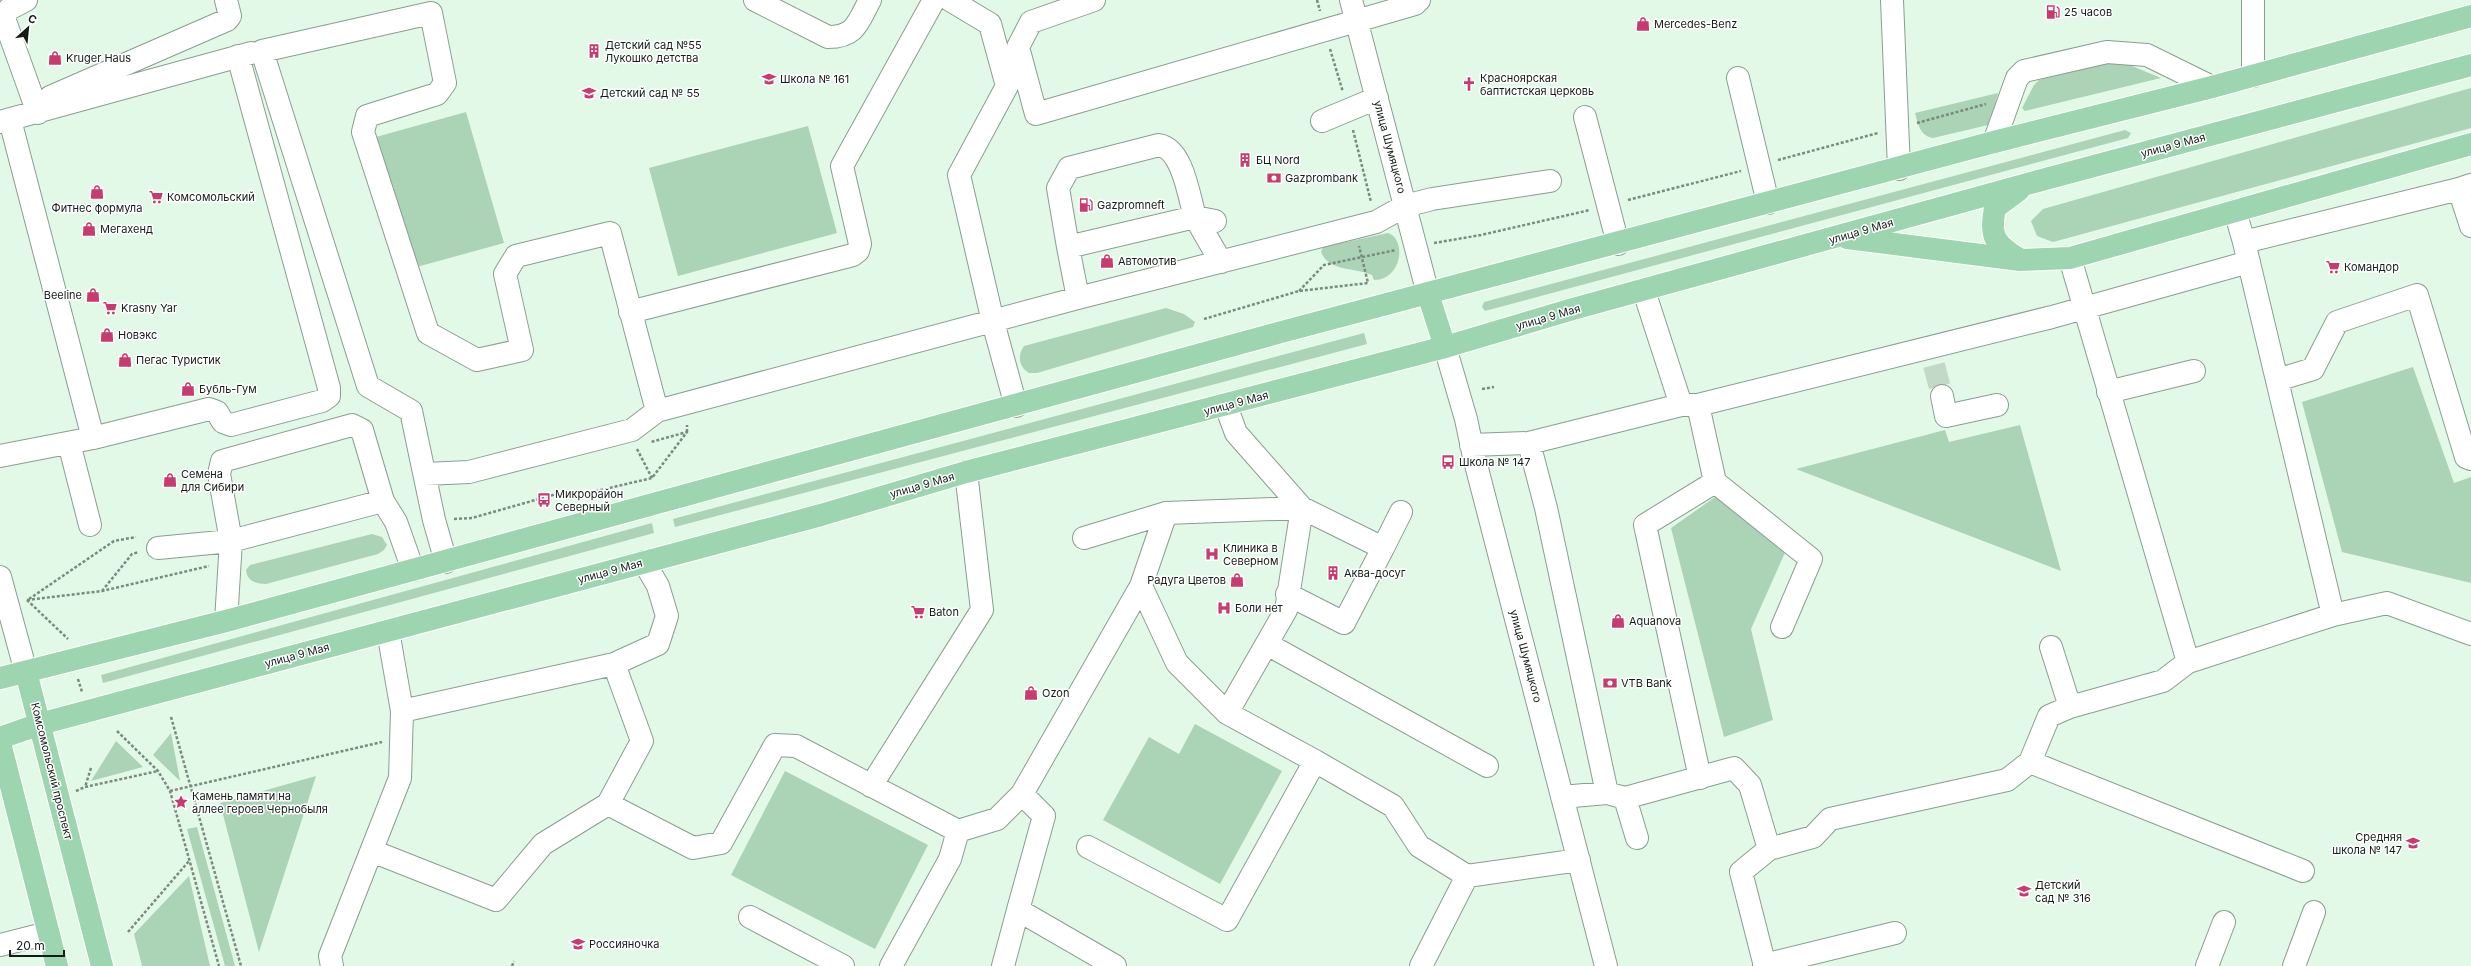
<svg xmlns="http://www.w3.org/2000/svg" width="2471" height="966" font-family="Inter,sans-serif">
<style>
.green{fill:#abd3b5}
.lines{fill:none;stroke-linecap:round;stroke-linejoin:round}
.minor-tunnel{stroke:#c4d8c8;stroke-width:22;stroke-dasharray:22 11;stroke-linecap:butt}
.minor-casing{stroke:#8a9e8f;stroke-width:24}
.major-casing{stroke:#fff;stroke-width:24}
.path{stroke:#7b8a7f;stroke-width:2.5;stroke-dasharray:3 2;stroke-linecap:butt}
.minor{stroke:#fff;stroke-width:22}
.major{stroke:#9cd5af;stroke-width:22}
.labels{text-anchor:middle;stroke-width:3;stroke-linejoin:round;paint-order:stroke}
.poi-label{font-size:11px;fill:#141c16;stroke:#fff;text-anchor:start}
.street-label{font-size:11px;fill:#141c16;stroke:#fff}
</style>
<rect width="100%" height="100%" fill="#e3f9e8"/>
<path class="green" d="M2120,61L2161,78L2025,111L2022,108L2034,85L2039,80L2099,63Z
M2471,88V128L2053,242L2037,236L2031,221L2043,209Z
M1998,93L1991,121L1988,125L1933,138C1920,136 1918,124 1915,113Z
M466,112L504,243L413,268L376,137Z
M808,126L837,233L678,276L649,168Z
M2125,130L2131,133L2128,138L1485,311L1482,307L1484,302Z
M1388,233C1407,239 1402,280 1374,280L1372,275C1354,267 1329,272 1321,252L1323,247Z
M1166,308L1184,314L1195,322L1193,327L1037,373H1029C1019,367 1017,356 1024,346Z
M1364,333L1367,344L675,527L673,519Z
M2413,367L2454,483L2471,477V583L2342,552L2302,402Z
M2020,425L2061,571L1796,469L1945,430L1949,442Z
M1718,495L1787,548L1751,629L1773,720L1724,737L1671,528Z
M652,523L654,533L103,683L101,675Z
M372,534L382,537L387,545L384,550L378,554L266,584C256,584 247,581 246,570L250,565Z
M1195,724L1282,771L1220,884L1103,820L1149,737L1179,754Z
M171,733L180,781L153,755Z
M116,741L143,767L91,781Z
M785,771L928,845L875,949L731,875Z
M316,776L259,952L220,803Z
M197,827L235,966H225L187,829Z
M189,876L210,966H142L134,934Z"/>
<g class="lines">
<path class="minor-tunnel" d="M1934,365L1942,396"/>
<defs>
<path id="minor" d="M26,0L9,9L5,14V21L38,113
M755,0L828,37C856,37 858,22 870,0
M950,0L990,24L1007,86L959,175L993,322L1016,406
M1094,0L1031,22L1018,47L1036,114L1415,4L1419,0
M1351,0L1428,294
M1892,0L1899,169
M2253,76V0
M1738,78L1768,203
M50,97L227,20L230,16L226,0
M1585,117L1618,244
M1322,121L1377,98
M0,122L251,53
M1994,142L2017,78L2024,71L2107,52L2147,55L2212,87
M2471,185L2459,189L2471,226
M2235,211L2244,242L2333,615L2387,603L2471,634
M2244,242L2459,189
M1068,247L1058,188L1069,168L1159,145C1183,149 1189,197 1195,217L1215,221
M2070,258L2188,662L2333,615
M1644,291L1681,405
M1078,298L1068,247L1195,217L1221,262
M630,312L853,255L858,251L860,244L842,166L934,0
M1445,347L1466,419L1474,457L1606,966
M2277,380L2313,369L2337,322L2417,295L2466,457L2471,459
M2108,392L2194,371
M1942,396L1946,416L1997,405
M1698,405L1715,482L1645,525L1700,778
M1226,406L1236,433L1302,508L1286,610L1227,713
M93,438L209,409L217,412L223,422L231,425L322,401L329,396V388L238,56
M69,443L90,525
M1529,443L1546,508L1607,793
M1471,445L1529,443L1681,405H1698L2052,317L2249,262
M0,456L93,438L10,120
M425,474L469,472L632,430L657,411L1078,298L1376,222L1405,206L1432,199L1550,181
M1715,482L1811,559L1782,627
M1084,538L1166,513
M158,548L231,541L383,501
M1383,548L1401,512
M446,562L434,520L411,411L368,386L262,51L431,13L445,83L437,94L367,116L363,132L428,333L477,360L522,350L505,274L516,256L610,233L657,411
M0,577L26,672
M1287,594L1344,623L1383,548L1302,508L1166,513L1141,586L1177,663L1227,713L1315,761
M226,621L231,541L219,474L222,461L352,425L362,430L383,501L396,522L413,570
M1267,644L1487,766
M2051,647L2070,707
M402,711L614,664
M2030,762L2303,871
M871,786L982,610L966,472
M1562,797L1607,793L1625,798L1734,768L1750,785L1769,849
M1625,798L1637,838
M608,804L693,848L721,843L775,745L796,746L958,831L997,819L1022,794L1141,586
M1088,847L1227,920L1315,761L1393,806L1419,846L1467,876L1579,860
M372,851L496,900L543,844L608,804L642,741L614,664L658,644L667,616L658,586L644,562
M1018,910L1044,816L1022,794
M750,917L843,966
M0,945L48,933
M1764,965L1895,933
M332,966L330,956L400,778L402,711L388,631
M891,966L950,859L958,831
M1003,966L1018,910L1115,966
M1421,966L1467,876
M1765,966L1741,872L1769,849L1813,837L1830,819L2007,780L2030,762L2049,716L2070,707L2163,681L2188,662
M2207,966L2224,922
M2294,966L2314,912"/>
<path id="major" d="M2019,190L1995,208C1989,237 1995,244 2019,259
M1847,238L2020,260L2070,258L2471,144
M1428,294L1445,347
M26,672L102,966
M0,678L226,621L1274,334L1994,142L2212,87L2471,16
M0,738L40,724L821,515L966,472L1445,347L1573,309L2027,184L2471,65
M0,743L57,966"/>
</defs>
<use href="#minor" class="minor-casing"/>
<use href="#major" class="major-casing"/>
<path class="path" d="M1317,0L1320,11
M1330,49L1343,92
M1917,123L1986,104
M1353,130L1371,202
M1778,160L1878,133
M1628,200L1741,171
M1434,243L1481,235L1590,210
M1299,291L1324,265L1396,250
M1204,319L1299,291L1368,283L1359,246
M1482,389L1494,387
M687,432V425
M637,449L652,478
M454,519L472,518L567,491L592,492L652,478L687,432L651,442
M102,591L132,554L139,552
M29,599L114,541L136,537
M27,600L102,591L209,566
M27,600L68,639
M78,679L82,692
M171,717L241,966
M117,731L158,771L170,791L219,966
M91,768L85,787L158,771
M76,791L85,787
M170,791L382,742
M128,932L189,861
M512,966L514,961"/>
<use href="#minor" class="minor"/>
<use href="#major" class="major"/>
</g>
<defs>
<symbol id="fuel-bare" viewBox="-9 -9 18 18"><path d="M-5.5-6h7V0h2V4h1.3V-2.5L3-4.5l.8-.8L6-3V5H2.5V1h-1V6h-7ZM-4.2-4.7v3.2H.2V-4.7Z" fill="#c73b6e" stroke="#fff" stroke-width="2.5" paint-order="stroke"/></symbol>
<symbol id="shop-bare" viewBox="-9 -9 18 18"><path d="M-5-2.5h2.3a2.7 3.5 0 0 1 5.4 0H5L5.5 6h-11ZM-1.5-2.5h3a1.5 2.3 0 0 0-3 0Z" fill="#c73b6e" stroke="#fff" stroke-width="2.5" paint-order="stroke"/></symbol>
<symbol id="building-bare" viewBox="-9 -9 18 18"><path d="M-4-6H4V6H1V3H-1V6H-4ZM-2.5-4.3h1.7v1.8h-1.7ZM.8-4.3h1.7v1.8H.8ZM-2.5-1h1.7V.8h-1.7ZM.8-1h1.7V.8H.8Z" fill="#c73b6e" stroke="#fff" stroke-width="2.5" paint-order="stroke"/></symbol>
<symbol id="school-bare" viewBox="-9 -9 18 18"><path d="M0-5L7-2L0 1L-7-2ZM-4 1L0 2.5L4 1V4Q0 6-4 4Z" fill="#c73b6e" stroke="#fff" stroke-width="2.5" paint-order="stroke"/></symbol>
<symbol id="church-bare" viewBox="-9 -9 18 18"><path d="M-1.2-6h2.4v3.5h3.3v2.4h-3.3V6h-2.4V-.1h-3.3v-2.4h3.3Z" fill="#c73b6e" stroke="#fff" stroke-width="2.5" paint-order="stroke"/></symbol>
<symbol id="bank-bare" viewBox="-9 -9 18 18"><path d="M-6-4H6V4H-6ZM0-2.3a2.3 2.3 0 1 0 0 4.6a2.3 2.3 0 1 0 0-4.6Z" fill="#c73b6e" stroke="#fff" stroke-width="2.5" paint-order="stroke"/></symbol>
<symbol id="supermarket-bare" viewBox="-9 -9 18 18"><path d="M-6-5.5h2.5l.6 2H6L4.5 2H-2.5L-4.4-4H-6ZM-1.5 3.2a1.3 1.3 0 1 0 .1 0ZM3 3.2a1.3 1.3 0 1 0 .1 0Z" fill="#c73b6e" stroke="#fff" stroke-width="2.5" paint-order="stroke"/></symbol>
<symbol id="bus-bare" viewBox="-9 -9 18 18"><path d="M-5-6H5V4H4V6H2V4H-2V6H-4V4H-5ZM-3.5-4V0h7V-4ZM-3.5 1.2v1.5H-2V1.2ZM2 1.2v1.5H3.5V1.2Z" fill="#c73b6e" stroke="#fff" stroke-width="2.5" paint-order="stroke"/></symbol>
<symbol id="hospital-bare" viewBox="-9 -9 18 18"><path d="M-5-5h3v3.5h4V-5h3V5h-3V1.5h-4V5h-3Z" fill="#c73b6e" stroke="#fff" stroke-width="2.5" paint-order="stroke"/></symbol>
<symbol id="sight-bare" viewBox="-9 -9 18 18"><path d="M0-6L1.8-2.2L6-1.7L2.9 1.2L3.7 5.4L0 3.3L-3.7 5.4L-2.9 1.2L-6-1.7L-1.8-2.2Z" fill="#c73b6e" stroke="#fff" stroke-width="2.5" paint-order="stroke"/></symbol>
</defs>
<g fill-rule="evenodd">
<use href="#fuel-bare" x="2043" y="2" width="20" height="20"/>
<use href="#shop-bare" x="1633" y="14" width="20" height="20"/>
<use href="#building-bare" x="584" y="41" width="20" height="20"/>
<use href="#shop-bare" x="45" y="48" width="20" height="20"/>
<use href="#school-bare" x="759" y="69" width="20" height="20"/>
<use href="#church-bare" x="1459" y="74" width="20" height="20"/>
<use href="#school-bare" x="579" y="83" width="20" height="20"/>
<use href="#building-bare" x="1235" y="150" width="20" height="20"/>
<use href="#bank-bare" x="1264" y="168" width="20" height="20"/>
<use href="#shop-bare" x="87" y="182" width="20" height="20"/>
<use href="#supermarket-bare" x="146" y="187" width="20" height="20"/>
<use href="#fuel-bare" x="1076" y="195" width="20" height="20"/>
<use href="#shop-bare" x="79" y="219" width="20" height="20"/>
<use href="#shop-bare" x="1097" y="251" width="20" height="20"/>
<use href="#supermarket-bare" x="2323" y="257" width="20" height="20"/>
<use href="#shop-bare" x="83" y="285" width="20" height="20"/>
<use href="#supermarket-bare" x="100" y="298" width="20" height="20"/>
<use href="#shop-bare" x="97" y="325" width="20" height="20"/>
<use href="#shop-bare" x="115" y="350" width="20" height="20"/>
<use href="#shop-bare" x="178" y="379" width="20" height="20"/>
<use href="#bus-bare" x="1438" y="452" width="20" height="20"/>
<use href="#shop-bare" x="160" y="470" width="20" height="20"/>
<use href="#bus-bare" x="534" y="490" width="20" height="20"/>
<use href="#hospital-bare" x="1202" y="544" width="20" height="20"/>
<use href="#building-bare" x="1323" y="563" width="20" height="20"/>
<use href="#shop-bare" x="1227" y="570" width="20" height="20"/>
<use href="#hospital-bare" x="1214" y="598" width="20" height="20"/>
<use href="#supermarket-bare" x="908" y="602" width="20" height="20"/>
<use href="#shop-bare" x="1608" y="611" width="20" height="20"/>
<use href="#bank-bare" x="1600" y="673" width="20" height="20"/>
<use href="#shop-bare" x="1021" y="683" width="20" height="20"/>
<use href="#sight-bare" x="171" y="792" width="20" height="20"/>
<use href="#school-bare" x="2403" y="833" width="20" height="20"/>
<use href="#school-bare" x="2014" y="881" width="20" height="20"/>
<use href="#school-bare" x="568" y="934" width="20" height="20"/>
</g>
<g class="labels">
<g class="poi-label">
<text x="2064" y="16">25 часов</text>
<text x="1654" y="28">Mercedes-Benz</text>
<text x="605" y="49">Детский сад №55<tspan x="605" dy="13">Лукошко детства</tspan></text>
<text x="66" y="62">Kruger Haus</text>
<text x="1480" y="82">Красноярская<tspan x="1480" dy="13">баптистская церковь</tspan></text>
<text x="780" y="83">Школа № 161</text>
<text x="600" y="97">Детский сад № 55</text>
<text x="1256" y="164">БЦ Nord</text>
<text x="1285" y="182">Gazprombank</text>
<text x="167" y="201">Комсомольский</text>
<text x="1097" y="209">Gazpromneft</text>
<text x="97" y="212" text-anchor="middle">Фитнес формула</text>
<text x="100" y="233">Мегахенд</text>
<text x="1118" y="265">Автомотив</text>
<text x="2344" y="271">Командор</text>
<text x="82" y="299" text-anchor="end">Beeline</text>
<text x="121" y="312">Krasny Yar</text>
<text x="118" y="339">Новэкс</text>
<text x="136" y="364">Пегас Туристик</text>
<text x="199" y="393">Бубль-Гум</text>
<text x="1459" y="466">Школа № 147</text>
<text x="181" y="478">Семена<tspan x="181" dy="13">для Сибири</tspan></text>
<text x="555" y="498">Микрорайон<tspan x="555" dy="13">Северный</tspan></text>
<text x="1223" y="552">Клиника в<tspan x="1223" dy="13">Северном</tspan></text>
<text x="1344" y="577">Аква-досуг</text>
<text x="1226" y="584" text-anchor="end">Радуга Цветов</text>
<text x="1235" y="612">Боли нет</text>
<text x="929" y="616">Baton</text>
<text x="1629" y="625">Aquanova</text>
<text x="1621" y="687">VTB Bank</text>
<text x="1042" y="697">Ozon</text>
<text x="192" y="800">Камень памяти на<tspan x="192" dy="13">аллее героев Чернобыля</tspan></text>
<text x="2402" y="841" text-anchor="end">Средняя<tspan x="2402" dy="13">школа № 147</tspan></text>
<text x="2035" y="889">Детский<tspan x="2035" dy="13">сад № 316</tspan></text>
<text x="589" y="948">Россияночка</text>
</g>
<g class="street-label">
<text transform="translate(2173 145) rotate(-15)" y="4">улица 9 Мая</text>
<text transform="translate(1390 147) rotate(75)" y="4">улица Шумяцкого</text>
<text transform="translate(1861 231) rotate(-16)" y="4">улица 9 Мая</text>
<text transform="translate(1548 317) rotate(-16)" y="4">улица 9 Мая</text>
<text transform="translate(1236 403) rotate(-15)" y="4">улица 9 Мая</text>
<text transform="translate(922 485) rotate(-16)" y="4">улица 9 Мая</text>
<text transform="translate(610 571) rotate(-15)" y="4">улица 9 Мая</text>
<text transform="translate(297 655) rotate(-15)" y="4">улица 9 Мая</text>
<text transform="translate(1526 656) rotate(75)" y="4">улица Шумяцкого</text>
<text transform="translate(52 771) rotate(76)" y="4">Комсомольский проспект</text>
</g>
</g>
<g transform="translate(28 28) rotate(27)" stroke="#ffffff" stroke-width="3" paint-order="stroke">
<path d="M0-3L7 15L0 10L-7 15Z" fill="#141c16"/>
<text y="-6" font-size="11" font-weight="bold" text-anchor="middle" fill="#141c16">С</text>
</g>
<path d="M10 950v6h54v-6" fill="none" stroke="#141c16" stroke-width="2"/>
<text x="16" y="950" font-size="12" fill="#141c16" stroke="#ffffff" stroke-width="3" paint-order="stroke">20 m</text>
</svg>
